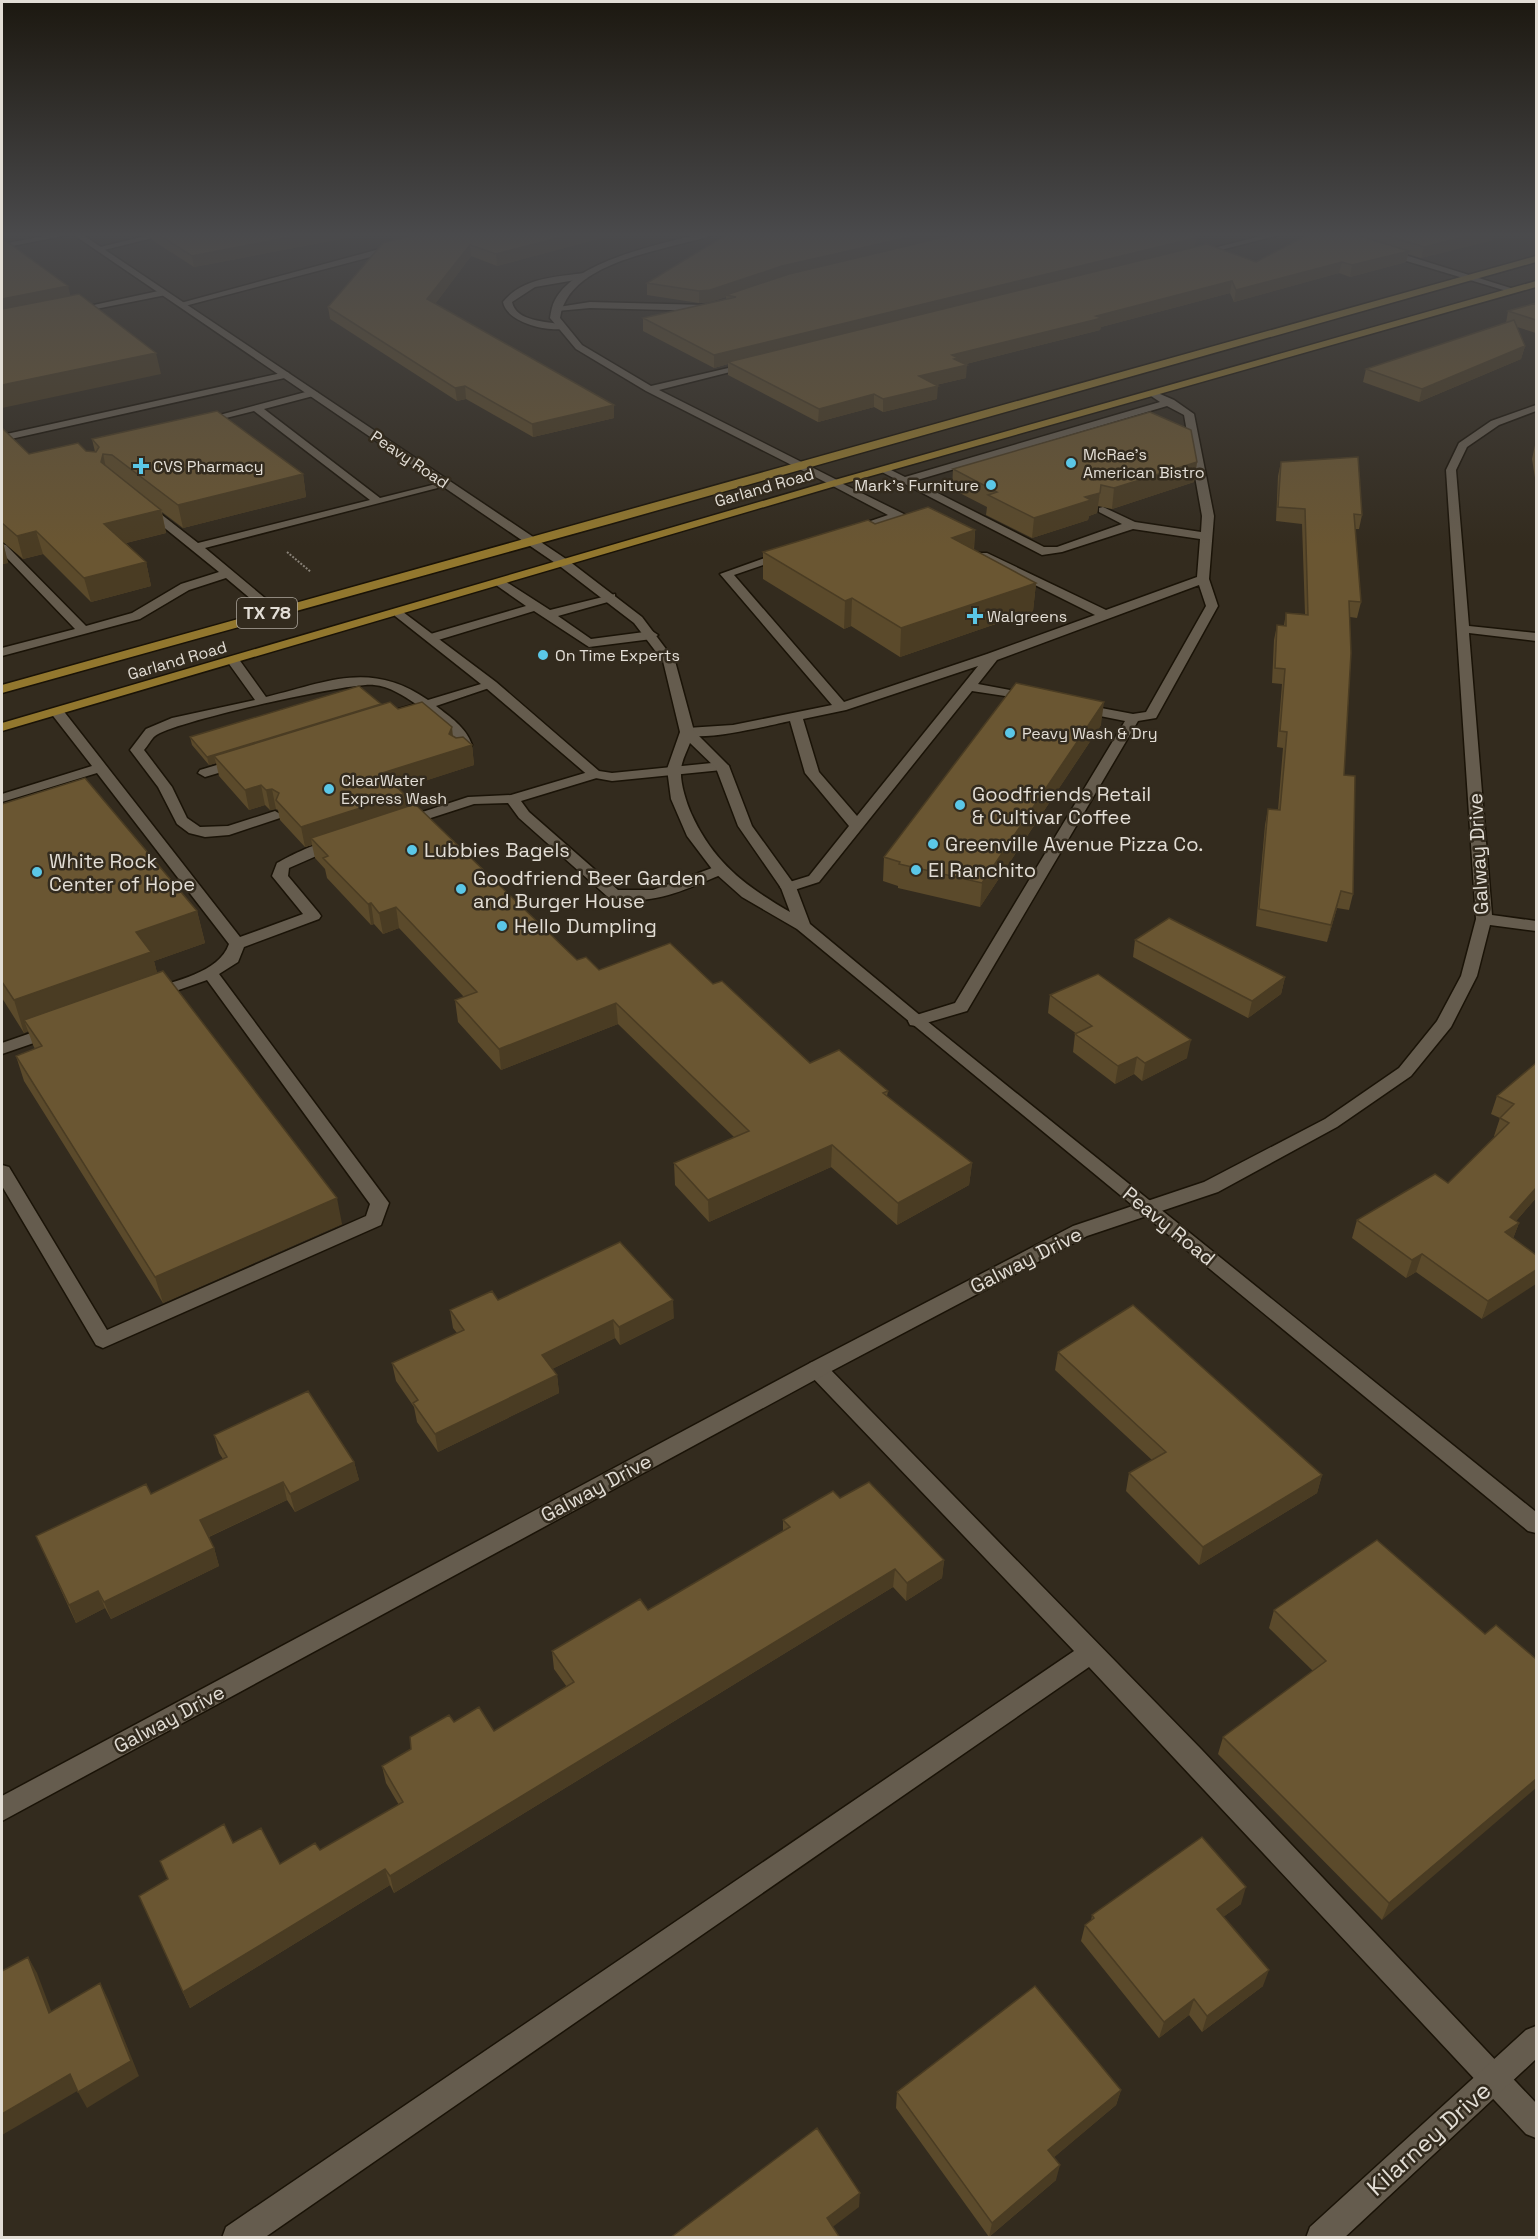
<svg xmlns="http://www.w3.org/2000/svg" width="1538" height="2239" font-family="'Space Grotesk',sans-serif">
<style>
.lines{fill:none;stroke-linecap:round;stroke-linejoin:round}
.service-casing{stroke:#1a1307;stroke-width:3}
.minor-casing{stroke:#1a1307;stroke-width:3}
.tertiary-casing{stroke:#1a1307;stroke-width:3}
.primary-casing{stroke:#1a1307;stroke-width:3}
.path{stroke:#898278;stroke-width:2;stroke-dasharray:2 1.5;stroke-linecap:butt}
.service{fill:#655c4e;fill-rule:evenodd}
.minor{fill:#655c4e;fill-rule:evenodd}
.tertiary{fill:#655c4e;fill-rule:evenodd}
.primary{fill:#92772e;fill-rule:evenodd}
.wall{fill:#5b4a2b}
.shaded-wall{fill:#4a3c23}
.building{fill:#6a5632;stroke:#4a3c23;stroke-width:1.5}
.poi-dot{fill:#5bc7e7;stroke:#332b1e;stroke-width:2}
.labels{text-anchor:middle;stroke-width:5;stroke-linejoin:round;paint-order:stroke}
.far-poi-label{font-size:16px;fill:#e2ddd5;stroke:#332b1e;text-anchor:start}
.far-street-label{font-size:16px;fill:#e2ddd5;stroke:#332b1e}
.shield{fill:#332b1e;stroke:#aea89e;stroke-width:1.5}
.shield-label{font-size:18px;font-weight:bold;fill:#e2ddd5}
.poi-label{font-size:20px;fill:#e2ddd5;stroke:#332b1e;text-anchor:start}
.street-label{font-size:20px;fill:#e2ddd5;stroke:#332b1e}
.near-street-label{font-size:24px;fill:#e2ddd5;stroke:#332b1e}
</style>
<rect width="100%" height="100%" fill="#332b1e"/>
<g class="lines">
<defs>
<path id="service" d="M61,233H78L2,248V244Z
M398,244L401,249L181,307L177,304Z
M584,273L587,278L535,287L512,302C516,322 547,321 563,325V329C544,331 507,322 503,302C522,278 555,277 584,273Z
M163,290L167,293L166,295L71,314L66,311Z
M590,302L706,305L711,308L706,311L590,308L557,311L552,308Z
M286,372L289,373V377L2,441V435Z
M313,390L318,393L317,395L264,409L380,498L448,481L453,484L205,548L278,609V615H270L226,578L189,590L140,619L2,656V648L75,629L2,553V544L6,545L86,626L132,613L181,584L219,572L140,508V504H148L198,543L370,500L254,411L202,424L197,421Z
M1153,391L1174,400L1194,414L1214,516L1209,579L1218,606L1156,718L1138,721L967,1011L916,1026L910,1025L908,1021L910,1017L955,1003L1125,721L1080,712L1073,708L1080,704L1133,714L1146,712L1206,606L1199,585L997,660L978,684L1037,695V701L972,691L819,882L788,892L783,890L780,887L783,884L809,876L849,826L805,773L790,721C771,725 693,745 680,732L687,728L733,725L832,705L720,574L781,552H789V556L734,575L844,702L987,654L1095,615L979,557V553H987L1106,610L1197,577L1200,539L1133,529L1062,552L1042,555L878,470L887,468L905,477L1160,402L1148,394ZM1167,406L1184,415L1202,516L1201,532L1135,522L1103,507L1099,508V512L1122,524L1057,547H1044L914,481ZM978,666L857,816L819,772L803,719L846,710Z
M835,480L908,516L910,518L847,533V529L888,515L831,485L830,483Z
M500,578L550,610L615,594V600L558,616L591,639L652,631L658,635L652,639L589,647L534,611L435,641H427V635L526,606L496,585L494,582Z
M233,657L238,658L266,697C328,682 370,660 428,700L491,681L498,685L436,706C450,717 466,727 472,745L465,755L460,756L453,752L458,745L450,731L424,710L399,715V709L416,704C404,696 389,686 374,685C351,682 171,722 155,736C151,739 148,746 144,750L172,787L187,818L200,827L228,826L275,811L282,815L280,818L229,835L205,837L189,833L177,824L158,787L130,750L146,729L172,718L255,700L227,661Z
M57,708L62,709L240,937L303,914L272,876L277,863C291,855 326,837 342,841L344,844L289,868L288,876L319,913L321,916L319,919L244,947L238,962L219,974L389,1203L381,1225L103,1348L96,1345L2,1186V1165L9,1167L107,1330L366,1216L370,1204L207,980L153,999L145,994L147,990C174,981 219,973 229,944L97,773L2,802V794L92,766L50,712Z
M240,758L245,759V765L205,777L198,773L200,770Z
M595,770L602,774L600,777L521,801L529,812L618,890H653L720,865L728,870L725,873C687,889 650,908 608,897L519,818L508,803L474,804L403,827L396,823L398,820L468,797L511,795Z
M54,1025L60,1026L63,1030L60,1034L2,1054V1043Z
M817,1361L824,1363L1201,1749L1536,2103V2138L1526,2134L1089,1667L264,2238H222L226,2227L1074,1651L810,1375L807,1369L810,1363Z"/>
<path id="minor" d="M158,233H173L100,251L96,248Z
M702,233H715C706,239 691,241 680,244C639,255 567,269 560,318L582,345L651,386L754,362V366L659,390L839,481V485H831L646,391L576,349L550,318C551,312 552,305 555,300C576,260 662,244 702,233Z
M1273,233H1287L1194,257L1190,254Z
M1383,250H1389L1517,290L1510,292L1383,254Z
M1536,405V411L1499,425L1467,447L1456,470L1469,626L1536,633V641L1469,633L1492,915L1536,921V931L1490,925L1477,976L1451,1027L1411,1076L1337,1127L1218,1192L1087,1236L824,1375L2,1821V1796L810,1363L1073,1226L1204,1182L1325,1119L1399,1068L1437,1021L1461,976L1476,919L1446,470L1459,443L1491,421Z
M399,609L496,682L599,771L612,773L722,762L729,766L722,770L612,781L590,777L486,688L395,616V610Z
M1536,2026V2059L1344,2238H1306L1310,2227L1526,2030Z"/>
<path id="tertiary" d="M71,233H80L569,561L642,617L675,661L694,731L729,766L752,826L796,887L810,924L922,1017L1536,1512V1533L1528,1531L797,929L742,897L715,873L687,836L671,799L667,769L680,732L663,661L634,623L561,567ZM690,743L716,768L738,826L781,888L790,912C745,886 713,862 691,813C686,801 680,783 681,769C682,760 687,751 690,743Z"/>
<path id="primary" d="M1536,256V262L609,524L2,693V685Z
M1536,281V287L839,485L2,731V723L831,481Z"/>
</defs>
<use href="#service" class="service-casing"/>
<use href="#minor" class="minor-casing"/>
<use href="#tertiary" class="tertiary-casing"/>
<use href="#primary" class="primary-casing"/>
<path class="path" d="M287,552L311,572"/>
<use href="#service" class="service"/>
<use href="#minor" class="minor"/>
<use href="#tertiary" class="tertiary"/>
<use href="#primary" class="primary"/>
</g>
<path class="wall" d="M151,233H372L194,267L152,240Z
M393,233H620L497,266L471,256L435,304L614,405V418L533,437L466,399L457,401L330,319L328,307L394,240Z
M1311,233H1495L1493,240L1421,258L1408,254L1406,262L1350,277L1339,273L1234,302L1230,293L1101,327L1100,330L966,364V378L936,385L937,399L883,412L874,407L818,422L728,375V364L714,368L643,331V318L726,299V297L710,302L699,303L647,295V283L1194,247L1256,262Z
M1536,303V333L1517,327L1525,346L1521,359L1419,402L1363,382L1366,369L1506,323L1508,311Z
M2,428L29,454L86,451L95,452L92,439L303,474L306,497L183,528L162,512L166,533L126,543L146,562L151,586L91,602L43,554L23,559L3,542L8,563L2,564Z
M1535,445H1536V484L1532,459Z
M1197,462L1194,482L1112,509L1098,506L1097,513L1089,516L1088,520L1032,538L986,515L987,507L952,489L953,469Z
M1281,462L1362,515L1359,529H1355L1361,602L1357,618L1350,617L1344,775L1353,894L1349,910L1337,908L1327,942L1256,926L1265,825L1268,809L1278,810L1283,748L1277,747L1282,684L1272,683L1274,640L1277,625H1284L1286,613L1305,614L1302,524L1276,521L1278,476Z
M875,524L975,530L974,550L1036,583L1033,611L900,657L851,626L844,629L763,579V552Z
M381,705L398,709L472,745L474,765L399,789L404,794L406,807L577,960L599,970L713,984L810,1063L888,1091L887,1096L972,1163L969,1185L897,1225L831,1167L709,1222L675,1185L674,1163L734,1137L618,1024L501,1070L458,1022L455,1000L464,997L399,928L383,934L374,924L371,925L327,878L325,869L315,858L312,845L305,847L280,820L278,810L276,809L270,810L265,805L249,810L219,776L216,763L209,765L192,745L190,737Z
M1101,725L980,907L898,888V886L883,881L884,857Z
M2,804L197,911L205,943L154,961L157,973L342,1224L163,1303L24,1081L16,1056L35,1049L33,1045L28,1031L24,1033L2,998Z
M1135,940L1285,977L1281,994L1248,1018L1133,957Z
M1050,995L1187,1058L1142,1081L1134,1074L1115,1084L1073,1052L1075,1034H1077L1048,1013Z
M1536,1063V1198L1516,1221L1519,1223L1482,1319L1416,1272L1406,1278L1352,1238L1357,1220L1448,1183L1495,1137L1494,1136L1500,1118L1491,1114L1497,1096Z
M498,1300L674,1318L620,1345L615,1338L552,1369L557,1375L559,1393L438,1452L417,1422L414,1407L396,1381L392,1363L457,1333L453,1328L450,1310Z
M1058,1352L1322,1475L1317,1493L1199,1565L1126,1491L1129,1473L1152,1460L1055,1370Z
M214,1435L354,1462L359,1480L295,1512L287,1500L209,1537L214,1548L219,1566L111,1619L105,1608L76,1623L36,1536L151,1494L223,1459L219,1453Z
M840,1498L944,1560L942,1578L906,1601L893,1587L394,1893L390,1885L190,2008L139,1896L168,1880L160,1861L233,1843L280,1864L320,1850L399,1805L386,1783L382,1766L411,1749L454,1722L494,1731L567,1687L554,1669L552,1651L648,1610L783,1532V1520Z
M1274,1610L1485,1634L1536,1659L1382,1920L1218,1754L1223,1737L1313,1671L1269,1628Z
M1241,1904L1223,1917L1263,1986L1202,2032L1189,2015L1159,2038L1081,1941L1085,1925L1091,1921L1092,1915Z
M1121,2090L1116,2105L1054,2157L1056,2180L989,2237L896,2108L897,2092Z"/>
<path class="shaded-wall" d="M311,233H372L194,267L192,256Z
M393,233H435L394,244Z
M577,233H620L497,266L496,254Z
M927,233H976L726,295V297L710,302L699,303V291L782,266Z
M1197,233H1199L1193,250L728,362V364L714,368V355Z
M1478,233H1495L1493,240L1421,258L1424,247Z
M470,245L471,256L429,312L427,299Z
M1409,251L1406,262L1350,277L1352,265Z
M1342,262L1339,273L1234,302L1236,290Z
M1232,281L1230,293L1101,327L1100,330L958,366L967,365L966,378L918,389L919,376L952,355L1096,316Z
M68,286L73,306L2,320V299Z
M1525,346L1521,359L1419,402L1422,389Z
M156,353L161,374L2,408V385Z
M465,386L466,399L457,401L455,388Z
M938,386L937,399L883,412V399Z
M874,394V407L818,422L819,409Z
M614,405V418L533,437L532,424Z
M103,454L108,477L101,462Z
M1197,462L1194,482L1112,509L1114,488Z
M303,474L306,497L183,528L178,505Z
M1101,485L1097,513L1089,516L1088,520L1032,538L1034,518L1085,497Z
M161,510L166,533L110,547L104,524Z
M975,530L973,557L952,538Z
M36,531L43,554L23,559L17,536Z
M2,538L8,563L2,564Z
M146,562L151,586L91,602L84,578Z
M1036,583L1033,611L900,657L901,628Z
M852,598L851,626L844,629L845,601Z
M1104,702L1101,725L980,907L982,883Z
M381,704L382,712L214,756L216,763L209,765L207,757Z
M452,727L454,747L472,745L474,765L385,794L382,773L449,734Z
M261,785L265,805L249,810L245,790Z
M272,789L276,809L270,810L266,790Z
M404,794L407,814L311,838L312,845L305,847L301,827Z
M1341,891L1337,908L1327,942L1331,925Z
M371,903L374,924L371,925L368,904Z
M396,907L399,928L383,934L379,913Z
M197,911L205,943L154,961L160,984L24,1020L28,1031L24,1033L14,1000L136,932Z
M1285,977L1281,994L1248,1018L1252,1001Z
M616,1003L618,1024L501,1070L499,1049Z
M1191,1040L1187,1058L1142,1081L1145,1063Z
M1137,1057L1134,1074L1115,1084L1118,1066Z
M832,1145L831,1167L709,1222L708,1200Z
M972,1163L969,1185L897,1225L898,1203Z
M1536,1188V1198L1509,1229L1519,1223L1512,1241L1498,1250L1510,1217Z
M337,1198L342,1224L163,1303L155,1277Z
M1422,1254L1416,1272L1406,1278L1412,1260Z
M1536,1270V1284L1482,1319L1488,1301Z
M673,1300L674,1318L620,1345L619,1327Z
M613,1320L615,1338L544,1373L542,1355Z
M557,1375L559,1393L438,1452L435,1434Z
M354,1462L359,1480L295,1512L290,1494Z
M1322,1475L1317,1493L1199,1565L1203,1547Z
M283,1482L287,1500L206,1538L200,1520Z
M214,1548L219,1566L111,1619L104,1602Z
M944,1560L942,1578L906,1601L907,1583Z
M895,1569L893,1587L394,1893L390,1876Z
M98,1591L105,1608L76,1623L69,1605Z
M1536,1779V1788L1382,1920L1389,1903Z
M385,1869L390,1885L190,2008L183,1992Z
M1246,1887L1241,1904L1211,1926L1217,1909Z
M28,1957L37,1973L58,2029L49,2013Z
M1269,1970L1263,1986L1202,2032L1207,2016Z
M100,1983L108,1999L139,2076L87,2108L78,2092Z
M1194,1999L1189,2015L1159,2038L1164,2022Z
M70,2074L79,2090L2,2135V2114Z
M1121,2090L1116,2105L1045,2165L1048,2150Z
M1060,2165L1056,2180L989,2237L992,2223Z
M860,2193L859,2207L826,2232L827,2218Z"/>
<path class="building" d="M156,233H311L192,256Z
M421,233H577L496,254L470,245L427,299L614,405L532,424L465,386L455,388L328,307L383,243Z
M729,233H927L782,266L710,290L699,291L647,283Z
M961,233H1197L1195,238L714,355L643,318L736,297L726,295L789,274Z
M1311,233H1350L1409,251L1352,265L1342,262L1236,290L1232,281L1096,316L1102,318L952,355L958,358L954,359L967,365L919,376L938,386L883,399L874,394L819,409L728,362L1207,244L1256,262Z
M1378,233H1478L1424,247Z
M2,238L68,286L2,299Z
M79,294L156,353L2,385V309Z
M1536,303V320L1508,311Z
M1514,320L1525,346L1422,389L1366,369Z
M217,411L303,474L178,505L112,455L103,454L101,462L161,510L104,524L146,562L84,578L36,531L17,536L2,523V428L29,454L78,443L86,451L96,452L99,447L92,439Z
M1150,412L1191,430L1197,462L1114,488L1101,485L1100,493L1085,497L1091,500L1034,518L988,495L997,492L953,469Z
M1358,457L1362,515L1354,514L1361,602L1349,601L1351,653L1344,775L1355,776L1353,894L1341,891L1331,925L1259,909L1268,809L1280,810L1287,732L1280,731L1285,669L1275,668L1277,625L1286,626V613L1308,615L1305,509L1278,507L1281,462Z
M928,507L975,530L952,538L1036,583L901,628L852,598L845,601L763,552L868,520L875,524Z
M1016,683L1104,702L982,883L899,864L900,862L884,857Z
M359,686L381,704L207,757L190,737Z
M390,702L398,709L422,702L452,727L449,734L456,738L463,737L472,745L382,773L404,794L301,827L276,800L279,793L272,789L266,790L261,785L245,790L214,756Z
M85,778L197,911L136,932L151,952L14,1000L2,982V804Z
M415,804L577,960L586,957L599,970L670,943L713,984L722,981L810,1063L839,1050L888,1091L883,1093L972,1163L898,1203L832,1145L708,1200L674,1163L749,1131L616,1003L499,1049L455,1000L477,992L396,907L379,913L371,903L368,904L323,858L328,856L311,838Z
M1169,918L1285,977L1252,1001L1135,940Z
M163,971L337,1198L155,1277L16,1056L42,1046L24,1020Z
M1098,974L1191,1040L1145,1063L1137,1057L1118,1066L1075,1034L1092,1026L1050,995Z
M1536,1063V1188L1510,1217L1519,1223L1505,1232L1536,1255V1270L1488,1301L1422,1254L1412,1260L1357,1220L1435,1174L1448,1183L1509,1123L1500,1118L1514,1104L1497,1096Z
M620,1242L673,1300L619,1327L613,1320L542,1355L557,1375L435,1434L413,1403L418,1400L392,1363L464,1330L450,1310L492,1291L498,1300Z
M1133,1305L1322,1475L1203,1547L1129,1473L1166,1452L1058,1352Z
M308,1391L354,1462L290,1494L283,1482L200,1520L214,1548L104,1602L98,1591L69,1605L36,1536L146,1484L151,1494L227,1457L214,1435Z
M869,1482L944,1560L907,1583L895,1569L390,1876L385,1869L183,1992L139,1896L168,1879L160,1861L224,1824L233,1843L261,1828L280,1864L315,1843L320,1850L403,1802L382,1766L411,1749L410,1737L449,1715L454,1722L479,1707L494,1731L574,1682L552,1651L640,1599L648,1610L667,1599L790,1527L783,1520L833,1491L840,1498Z
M1377,1540L1485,1634L1496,1625L1536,1659V1779L1389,1903L1223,1737L1326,1661L1274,1610Z
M1202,1837L1246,1887L1217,1909L1269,1970L1207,2016L1194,1999L1164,2022L1085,1925L1094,1918L1092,1915Z
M28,1957L49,2013L100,1983L131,2061L78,2092L70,2074L2,2114V1971Z
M1035,1986L1121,2090L1048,2150L1060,2165L992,2223L897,2092Z
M817,2128L860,2193L827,2218L840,2238H670Z"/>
<linearGradient id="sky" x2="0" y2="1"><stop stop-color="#1c1810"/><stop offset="0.43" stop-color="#4a4a4c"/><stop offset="1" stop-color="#4a4a4c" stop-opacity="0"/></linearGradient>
<rect width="1538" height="546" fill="url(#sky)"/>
<g class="poi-dot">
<circle cx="1071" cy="463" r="6"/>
<path d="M138 457h6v6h6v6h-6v6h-6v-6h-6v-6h6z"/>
<circle cx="991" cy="485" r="6"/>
<path d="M972 607h6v6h6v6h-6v6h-6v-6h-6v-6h6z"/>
<circle cx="543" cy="655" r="6"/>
<circle cx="1010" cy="733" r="6"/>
<circle cx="329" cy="789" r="6"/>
<circle cx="960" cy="805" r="6"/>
<circle cx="933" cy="844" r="6"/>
<circle cx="412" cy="850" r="6"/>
<circle cx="916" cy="870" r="6"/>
<circle cx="37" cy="872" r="6"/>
<circle cx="461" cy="889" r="6"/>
<circle cx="502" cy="926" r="6"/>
</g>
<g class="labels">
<g class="far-poi-label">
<text x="1083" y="460">McRae's<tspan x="1083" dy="18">American Bistro</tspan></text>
<text x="153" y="472">CVS Pharmacy</text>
<text x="979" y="491" text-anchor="end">Mark's Furniture</text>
<text x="987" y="622">Walgreens</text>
<text x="555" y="661">On Time Experts</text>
<text x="1022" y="739">Peavy Wash &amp; Dry</text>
<text x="341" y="786">ClearWater<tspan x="341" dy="18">Express Wash</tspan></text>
</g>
<g class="far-street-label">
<text transform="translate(410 459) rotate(34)" y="6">Peavy Road</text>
<text transform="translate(764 487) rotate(-16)" y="6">Garland Road</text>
<text transform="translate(177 660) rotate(-16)" y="6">Garland Road</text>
</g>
<rect class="shield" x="237" y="598" width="60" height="30" rx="4.5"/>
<g class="shield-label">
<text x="267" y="619">TX 78</text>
</g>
<g class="poi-label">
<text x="972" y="801">Goodfriends Retail<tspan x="972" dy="23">&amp; Cultivar Coffee</tspan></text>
<text x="945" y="851">Greenville Avenue Pizza Co.</text>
<text x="424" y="857">Lubbies Bagels</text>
<text x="49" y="868">White Rock<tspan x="49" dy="23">Center of Hope</tspan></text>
<text x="928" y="877">El Ranchito</text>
<text x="473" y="885">Goodfriend Beer Garden<tspan x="473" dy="23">and Burger House</tspan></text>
<text x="514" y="933">Hello Dumpling</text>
</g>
<g class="street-label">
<text transform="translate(1478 854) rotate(-93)" y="7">Galway Drive</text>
<text transform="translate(1169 1226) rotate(39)" y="7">Peavy Road</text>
<text transform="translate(1026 1260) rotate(-27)" y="7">Galway Drive</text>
<text transform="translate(596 1488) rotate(-28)" y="7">Galway Drive</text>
<text transform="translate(169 1719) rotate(-28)" y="7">Galway Drive</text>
</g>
<g class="near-street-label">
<text transform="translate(1429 2139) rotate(-42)" y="8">Kilarney Drive</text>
</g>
</g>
<rect width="1538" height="2239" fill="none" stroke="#e2ddd5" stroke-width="6"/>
</svg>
